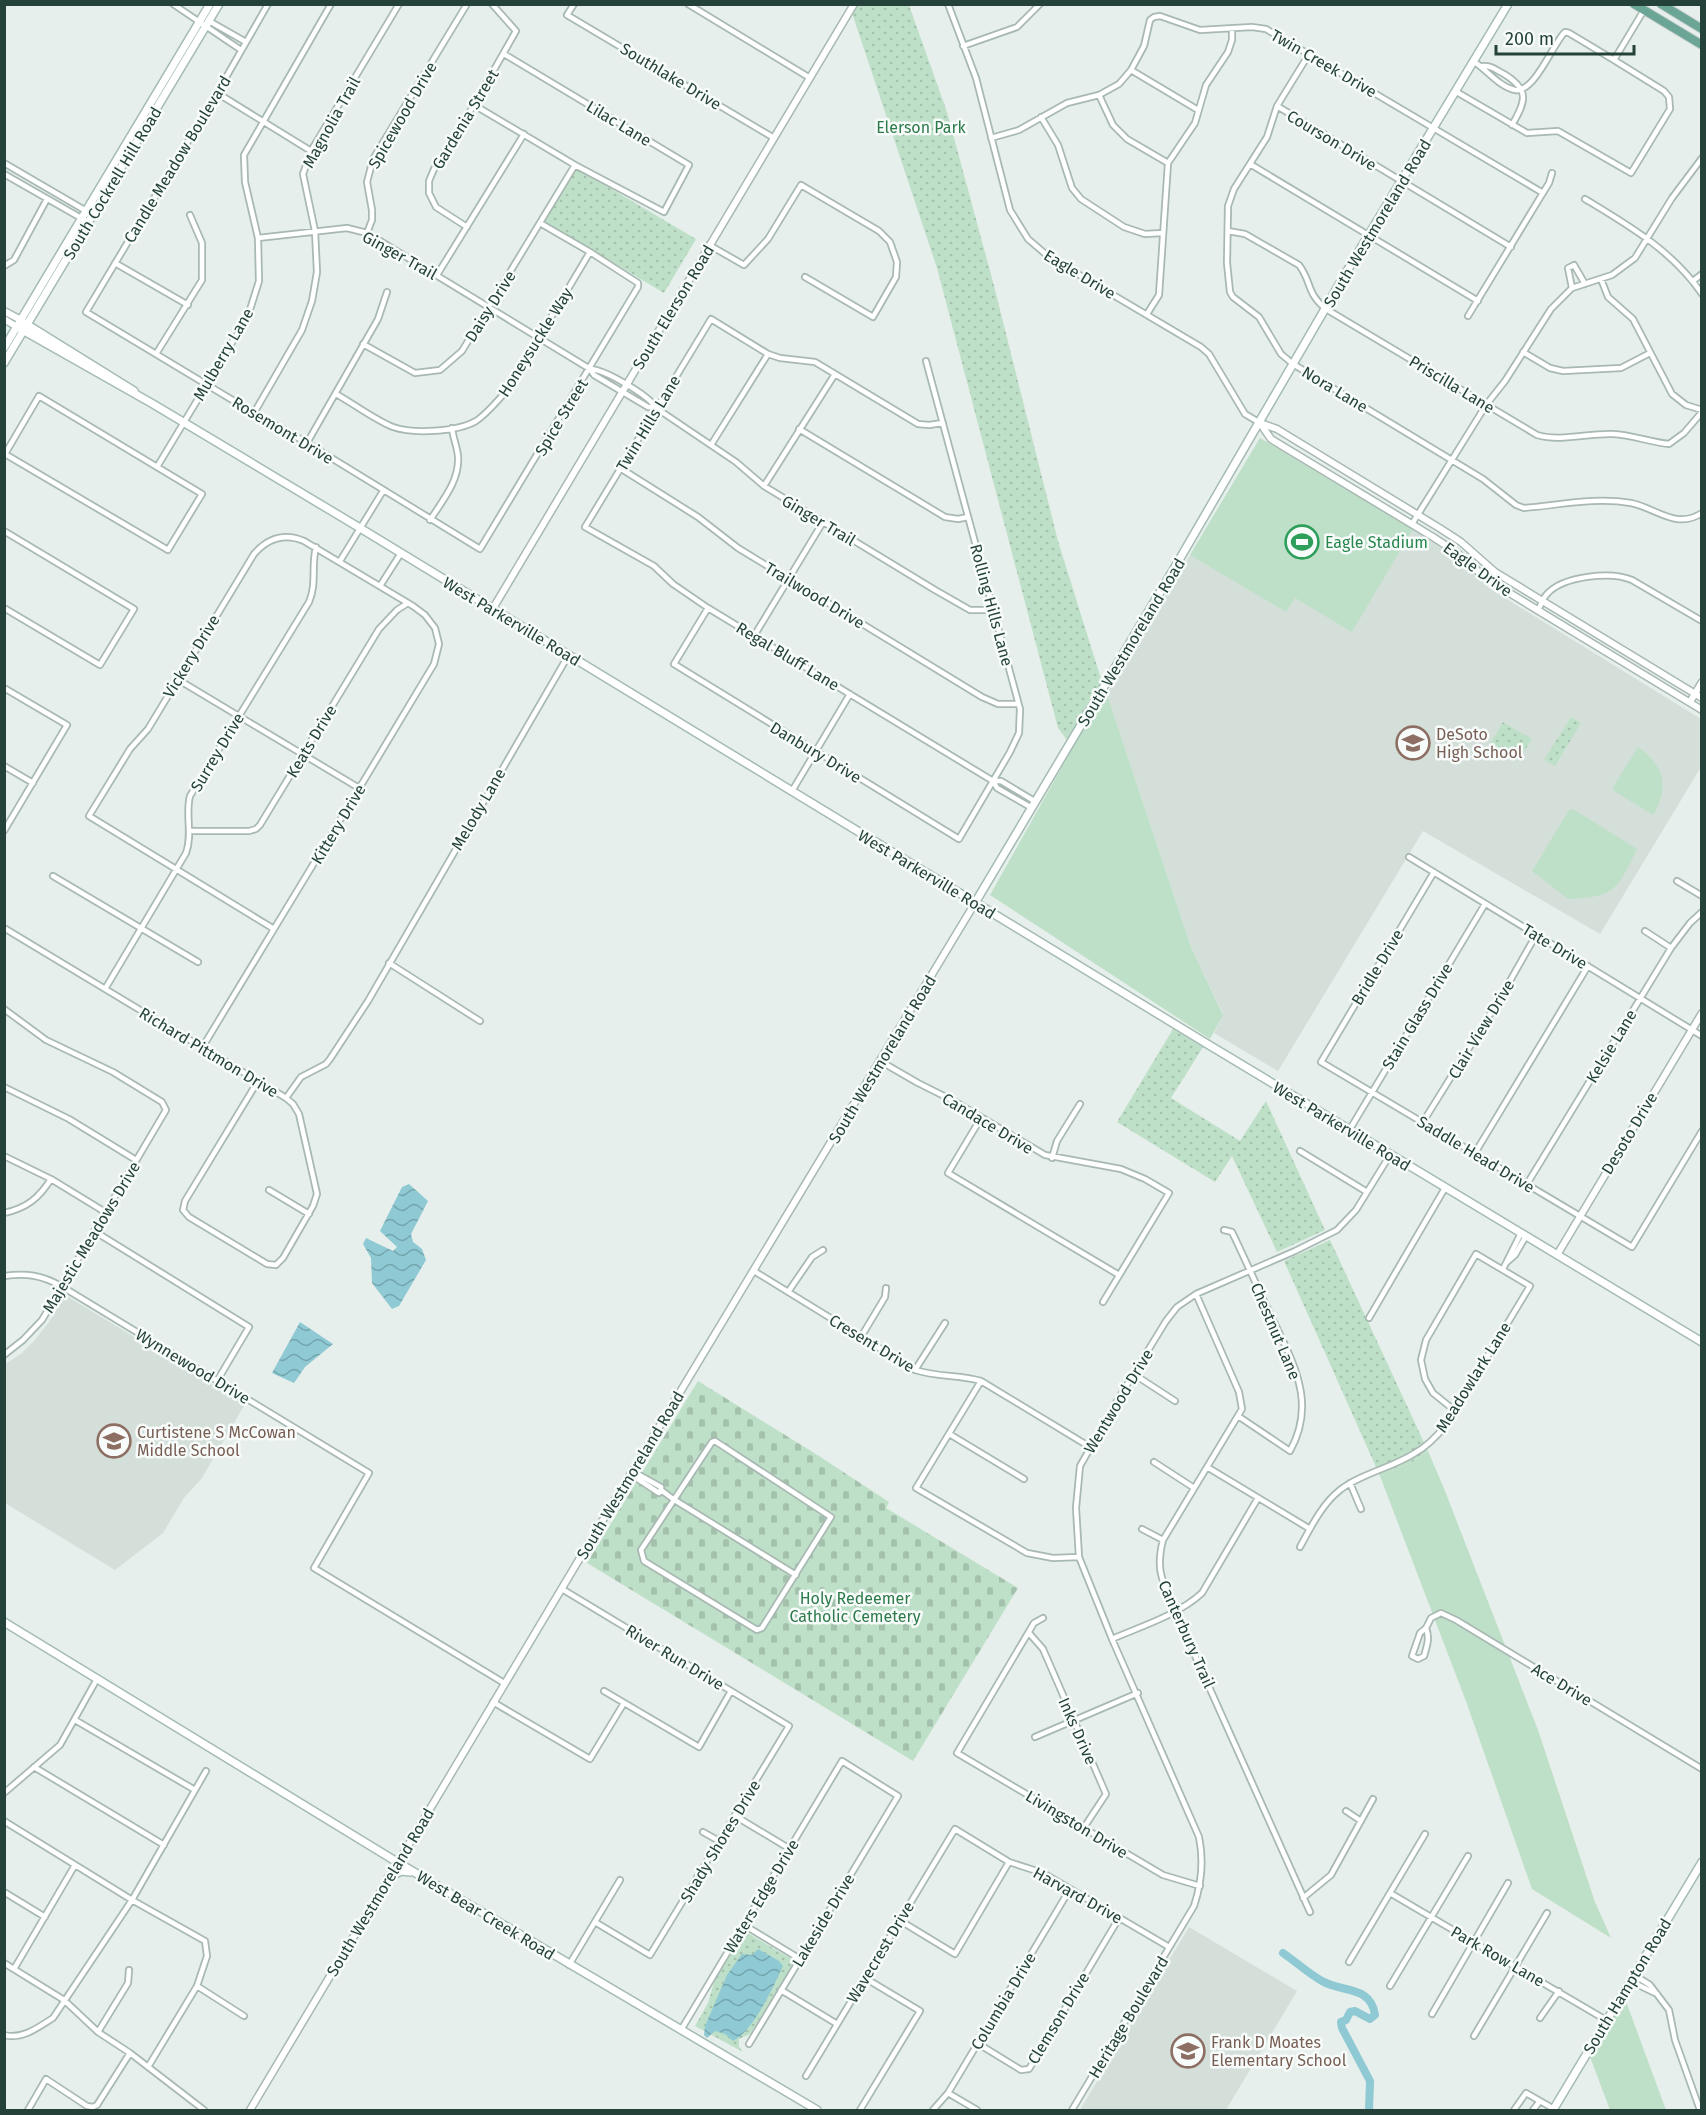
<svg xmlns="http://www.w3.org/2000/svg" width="1706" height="2115" font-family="'Fira Sans',sans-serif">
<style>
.built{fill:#d4dfda}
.grass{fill:#bfe0c8}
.cemetery{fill:url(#cemetery-stones)}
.park{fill:url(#park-dots)}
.water{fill:url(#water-waves)}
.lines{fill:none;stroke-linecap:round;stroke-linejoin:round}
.river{stroke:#8ec9d4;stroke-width:8}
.minor-casing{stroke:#a8b8b2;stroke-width:8}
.tertiary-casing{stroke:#a8b8b2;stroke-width:9}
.secondary-casing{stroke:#a4bbb3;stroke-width:10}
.primary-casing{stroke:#c2cac8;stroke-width:10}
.minor{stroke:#fff;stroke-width:4.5}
.tertiary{stroke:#fff;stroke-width:6}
.secondary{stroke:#fff;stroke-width:7}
.primary{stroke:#6aa596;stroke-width:8}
.labels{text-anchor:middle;stroke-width:5;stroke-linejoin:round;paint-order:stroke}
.street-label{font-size:16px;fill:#24423a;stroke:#f7fbf9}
.park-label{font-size:16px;fill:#2d7a4b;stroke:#f7fbf9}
.leisure-label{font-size:16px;fill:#27864d;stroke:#f7fbf9;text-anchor:start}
.education-label{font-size:16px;fill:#785e54;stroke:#f7fbf9;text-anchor:start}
</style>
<defs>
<pattern id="cemetery-stones" width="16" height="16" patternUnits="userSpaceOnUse" patternTransform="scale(1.5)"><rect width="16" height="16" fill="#bfe0c8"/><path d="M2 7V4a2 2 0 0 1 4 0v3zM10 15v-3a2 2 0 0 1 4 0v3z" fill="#a4c1ad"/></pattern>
<pattern id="park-dots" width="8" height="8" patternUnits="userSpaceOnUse" patternTransform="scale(1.5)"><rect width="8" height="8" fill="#bfe0c8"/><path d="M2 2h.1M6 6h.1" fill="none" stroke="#a4c1ad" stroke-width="1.8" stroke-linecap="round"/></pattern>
<pattern id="water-waves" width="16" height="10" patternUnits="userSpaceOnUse" patternTransform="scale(1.5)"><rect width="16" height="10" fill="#8ec9d4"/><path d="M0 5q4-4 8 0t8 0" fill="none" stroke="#74a5ad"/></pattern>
</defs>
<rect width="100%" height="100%" fill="#e6efeb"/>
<path class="built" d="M1260,438L1416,531L1447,552L1492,590L1701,719V767L1600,934L1423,831L1278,1071L1214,1033L1223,1014L1191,947L1107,694Z
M65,1295L245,1404L202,1478L184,1498L163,1533L115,1570L5,1503L4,1365L22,1353L34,1341L52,1318Z
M1189,1927L1297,1991L1226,2110H1080Z"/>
<path class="grass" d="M1260,438L1413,529L1352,632L1295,598L1286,612L1190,555Z
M1104,692L1107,694L1191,947L1223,1015L1210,1039L990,895Z
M1638,747C1664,765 1670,787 1653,815L1614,791L1613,787Z
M1573,809L1637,849C1617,890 1616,897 1568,899L1532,871L1569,810Z
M1428,1451L1443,1486L1538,1730L1595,1902L1611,1938L1532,1889L1467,1704L1380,1476L1411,1463Z
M1624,1996L1666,2110H1610L1589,2054Z"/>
<path class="cemetery" d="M698,1381L819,1456L889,1502L886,1508L1018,1588L913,1761L587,1563Z"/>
<path class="park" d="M855,5H909L947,112L993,282L1058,541L1102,682L1067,740L1058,728L937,268L851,10Z
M576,168L696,239L664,293L544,221Z
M1571,717L1581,723L1555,766L1544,760Z
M1503,722L1532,739L1518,761L1490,744Z
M1173,1029L1203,1047L1171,1098L1240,1141L1266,1101L1325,1230L1277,1252L1232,1156L1215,1182L1117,1122Z
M1330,1240L1428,1451L1411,1463L1380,1476L1284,1261Z
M746,1932L795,1961L750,2034L739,2039V2047L743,2052L695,2026L708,2003L715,1979L743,1933Z"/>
<path class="water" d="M409,1184L428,1201L411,1234L413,1242L422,1249L426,1260L399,1306L392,1309L372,1283L371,1258L363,1244L366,1238L393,1251L397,1247L380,1231L402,1187Z
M300,1322L333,1344L305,1367L294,1383L272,1373Z
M758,1949L779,1961L783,1966C773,1988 753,2031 733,2041L725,2034L715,2031L707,2038L704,2035L705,2026L727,1975L742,1954L752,1955Z"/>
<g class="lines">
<path class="river" d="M1283,1953C1296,1962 1309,1974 1322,1981C1342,1993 1371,1985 1375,2015L1370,2019L1355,2011L1350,2012L1346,2020L1341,2022L1342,2028L1370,2081L1369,2110"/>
<defs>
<path id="minor" d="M173,4L241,50
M268,4L217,93L86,312L254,413L307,443L480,549L638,287V283L590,252L540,223
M574,4L567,15L774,138
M688,4L810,78
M948,4L976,78L1010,210L1028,239L1049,257L1201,347L1209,354L1245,414L1260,423
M209,21L246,42
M963,46L1017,27L1040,4
M1309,54L1277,106L1267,137L1234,189L1228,206L1227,263L1230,292L1233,297L1259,317L1281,354L1293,364L1483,479L1516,505L1524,508C1560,505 1595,497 1631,503C1656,508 1676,530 1702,513
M1473,61C1485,68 1499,87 1515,90C1535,93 1553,43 1565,32L1569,33L1614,60L1644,10
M1482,66C1491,65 1496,70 1504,74C1530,90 1526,101 1512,125
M1131,70L1198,110
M1455,91L1527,133L1558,131L1631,173L1670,109L1669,97L1664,91L1614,60
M217,93L311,151
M1099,95L1113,125L1127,139L1168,163
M474,105L575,165L664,212L689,165L504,54
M1277,106L1511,247
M1041,117L1058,145L1072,188L1081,199L1124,227L1145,234L1162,233
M991,138L1019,130L1067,103L1099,95L1119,84L1131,70L1144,46L1150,20L1154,17L1160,16L1200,30L1252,27L1266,29L1543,193
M4,163L88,212
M1250,164L1478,301
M4,174L88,222
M1585,199C1628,225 1673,251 1702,294
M467,227L436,207L429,193V181L434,169L474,105L516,31L492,4
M1228,231L1245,234L1299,265C1312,282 1306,293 1326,309L1537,435C1561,442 1588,433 1613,434C1632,435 1650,442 1669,444L1684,433L1702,412
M367,233L372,220V210L367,182L373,159L467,4
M258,238L347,228L367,233L590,369L594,375L648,407L656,408L736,462L764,486L935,590L970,610H993
M709,245L744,265L768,239L801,185L879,231L890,242L897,262L896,277L873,317L805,277
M115,263L188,305
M4,266L14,260L47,199
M437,275L524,134
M1601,279L1608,297L1633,319L1672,394L1686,405L1702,410
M1693,281L1702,274
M1572,288L1568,268L1574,265L1585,284
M1147,314L1159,295L1168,163L1195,123L1206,85L1228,52L1232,40V29
M1468,316L1549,183L1552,173
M363,344L415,373L440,370L462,351L575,165
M1523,352L1550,368L1563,371L1621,368L1650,353
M156,354L202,280V243L190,215
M590,369C604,369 650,396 656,408
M336,394C354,404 375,420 393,427C413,434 457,432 476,421C488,413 499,399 509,388L590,252
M254,413L302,330L312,301L317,272L315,231L303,174L311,151L399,4
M943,423L929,425L918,424L815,362L780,358L768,354L711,319L585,527L654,566L673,584L708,608L993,781L997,788L1032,808
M799,429L945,517L958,519L968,517
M307,443L378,319L387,292
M711,445L768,354
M4,455L5,454L39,396L202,494L168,550L5,454
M157,467L248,316L259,281L258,238L245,182L244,155L331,4
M620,468L698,517L738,548L982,697L998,704H1018
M764,486L835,374
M430,520C443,500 460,480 458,456C457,446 453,438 452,428
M1412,524L1486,405L1505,381L1551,309L1572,288L1612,275L1635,258L1672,198L1702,158
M4,531L134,609L100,665L4,608
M340,561L383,491
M380,586L401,553
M708,608L674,664L959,839L1010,752L1019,733L1020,709L926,361
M1538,610C1541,605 1543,598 1547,594C1563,576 1611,571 1632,580L1702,621
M754,636L823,522
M177,679L359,788
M4,688L67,725L4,831
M4,766L33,783
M993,781H1001L1036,802
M792,791L850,694
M190,831H249L256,829L260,825L379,629L397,610L408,603
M1409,857L1702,1036
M1434,872L1321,1062L1632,1247L1702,1131
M53,876L198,962
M1677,881L1702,896
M4,928L286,1098L293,1104L299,1114L317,1194L313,1206L283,1258L276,1265L267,1264L189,1217L183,1210L185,1201L258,1081
M1645,931L1671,948
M389,963L480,1021
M105,989L186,853C193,834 185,815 190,796L309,602C317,584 311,566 316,547
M4,1009L46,1040L113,1072L162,1102L166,1110L42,1320L23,1340L4,1355
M202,1048L274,929L348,807L434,664L439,644L435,628L425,615L413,606L304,541C285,533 268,538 254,554L148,729L130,749L89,816L274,929
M880,1061L918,1083L952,1100L1045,1155L1121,1169L1145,1179L1169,1193L1103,1302
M4,1087L69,1119L136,1160
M286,1098L301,1077L326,1064L330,1059L368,1001L568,656
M981,1118L948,1173L1119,1275
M1423,1122L1502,995L1536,935
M1350,1129L1485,904
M1300,1151L1367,1192
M1475,1153L1588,966
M4,1156L51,1179L105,1212
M1052,1158L1057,1141L1080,1104
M1527,1184L1671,948L1690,923L1702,912
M269,1190L309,1214
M4,1213C27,1208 39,1198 51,1179
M1224,1230L1232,1232C1246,1261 1259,1291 1273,1320C1284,1343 1297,1367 1301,1393C1304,1413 1300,1433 1290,1451L1238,1416
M94,1231L249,1327L217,1381
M1507,1262L1515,1255L1526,1236
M1503,1269L1521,1233
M754,1271L915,1370C937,1377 960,1375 981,1381L1090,1447
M4,1276C27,1273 41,1275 61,1286L369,1473L314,1568L504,1683
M788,1292L812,1257L823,1250
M1196,1294L1239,1392L1242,1409L1163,1540C1155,1571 1163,1582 1175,1611L1310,1912
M1369,1318L1445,1188
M861,1337L885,1297L886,1288
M915,1370L945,1323
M1135,1375L1175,1401
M981,1381L916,1488L1027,1553L1053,1558L1079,1557
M951,1435L1024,1479
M715,1441L831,1517L762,1628L757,1630L644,1561L641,1550L712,1442Z
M1154,1462L1194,1488
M1207,1467L1310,1529
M632,1471L661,1487V1490L673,1499L796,1575
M630,1474L659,1493L661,1490
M1350,1483L1361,1509
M1142,1529L1163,1540
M1300,1547C1311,1527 1322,1504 1340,1490C1362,1473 1392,1468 1415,1453C1428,1446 1437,1436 1446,1425L1530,1286L1476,1254L1426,1340L1421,1360L1425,1379L1433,1393L1454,1410
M562,1589L789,1726L650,1955L595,1922
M1043,1618L1034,1623L957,1753L1163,1875L1200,1886
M1426,1628L1431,1618L1441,1613L1456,1620L1702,1769
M1426,1628C1430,1638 1427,1646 1424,1656L1418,1659L1412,1656L1420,1633Z
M1029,1633L1043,1649L1106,1794L1083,1829
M1112,1639C1142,1626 1178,1615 1202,1593L1258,1498
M604,1691L699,1747L731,1691
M493,1702L590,1759L624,1703
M75,1720L195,1790
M1035,1737L1138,1693
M34,1767L164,1845
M4,1793L60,1745L97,1679
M1346,1811L1361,1821
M735,1816L790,1849
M4,1821L132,1900L205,1941L207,1956L197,1986L148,2067
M703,1832L719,1841
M4,1892L45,1917
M1390,1893L1606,2020
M1303,1898L1331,1875L1373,1799
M899,1920L955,1954L1009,1862
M744,1925L800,1959
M1349,1962L1425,1834
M4,1963L64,2000L98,2032L130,2053L204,2110
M569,1965L620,1880
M14,1969L75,1865
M1634,1975L1650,1985L1669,2010L1675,2040L1700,2110
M1630,1981L1657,1994
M197,1986L244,2016
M1390,1986L1468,1856
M781,1990L837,2024
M1432,2014L1508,1883
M1540,2018L1559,1991
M681,2030L842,1761L898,1796L749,2044
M98,2032L128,1983L129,1970
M4,2035C22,2040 39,2027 53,2018L132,1900L206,1771
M1474,2036L1547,1913
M977,2043L1021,2070L1029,2069L1119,1918
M806,2076L955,1829L1009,1862L1043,1873L1169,1947
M948,2093L977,2110
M28,2110L46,2079L87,2106L93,2107L97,2105L130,2053
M860,2110L920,2011L865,1978
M933,2110L948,2093L1070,1889
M1072,2110L1194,1906C1202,1882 1204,1861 1199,1837L1112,1639L1079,1557L1076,1508L1080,1466L1117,1401L1166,1321L1177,1307L1196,1294L1295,1251L1337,1230L1356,1210L1390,1155
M1514,2110L1526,2093L1554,2109
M1533,2110L1540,2101"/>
<path id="tertiary" d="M4,311L21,320
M4,319L17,327
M1260,423L1271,439L1433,537L1456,552L1488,580L1702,710
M1260,423L1277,429L1441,529L1461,542L1495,572L1702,698
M492,610L854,4
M1690,702L1702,682
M1557,1255L1702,1013
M250,2110L577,1563L975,903"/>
<path id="secondary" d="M23,322L134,391
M17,327L153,404L360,528L1209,1045L1702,1342
M4,348L210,4
M4,363L219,4
M975,903L1175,567L1347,271L1508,4
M4,1622L397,1862L817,2110
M388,1878L401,1871L410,1872
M1553,2110L1702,1862"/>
<path id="primary" d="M1634,4L1702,45
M1661,4L1702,29"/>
</defs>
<use href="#minor" class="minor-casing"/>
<use href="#tertiary" class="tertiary-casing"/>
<use href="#secondary" class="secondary-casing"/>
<use href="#primary" class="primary-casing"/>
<use href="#minor" class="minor"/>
<use href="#tertiary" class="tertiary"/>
<use href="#secondary" class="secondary"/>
<use href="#primary" class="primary"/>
</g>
<defs>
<symbol id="stadium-ring" viewBox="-11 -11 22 22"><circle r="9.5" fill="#f7fbf9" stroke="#2e9e5b" stroke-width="1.5"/><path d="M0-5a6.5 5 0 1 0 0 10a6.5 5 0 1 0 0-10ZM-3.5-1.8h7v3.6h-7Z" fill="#2e9e5b"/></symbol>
<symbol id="school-ring" viewBox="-11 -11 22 22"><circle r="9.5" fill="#f7fbf9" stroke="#8d6e63" stroke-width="1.5"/><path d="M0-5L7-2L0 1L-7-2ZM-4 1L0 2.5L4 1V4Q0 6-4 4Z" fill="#8d6e63"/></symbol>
</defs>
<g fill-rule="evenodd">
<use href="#stadium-ring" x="1283" y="523" width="38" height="38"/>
<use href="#school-ring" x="1394" y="724" width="38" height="38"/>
<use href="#school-ring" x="95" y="1422" width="38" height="38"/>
<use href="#school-ring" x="1169" y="2032" width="38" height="38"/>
</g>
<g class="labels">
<g class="street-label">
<text transform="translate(1324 63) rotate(30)" y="6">Twin Creek Drive</text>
<text transform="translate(671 76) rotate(31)" y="6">Southlake Drive</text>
<text transform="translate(402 115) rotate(-60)" y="6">Spicewood Drive</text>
<text transform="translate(465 119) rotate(-59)" y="6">Gardenia Street</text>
<text transform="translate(331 122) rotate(-61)" y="6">Magnolia Trail</text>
<text transform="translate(619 123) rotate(31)" y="6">Lilac Lane</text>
<text transform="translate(1332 140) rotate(31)" y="6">Courson Drive</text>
<text transform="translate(177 159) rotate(-59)" y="6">Candle Meadow Boulevard</text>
<text transform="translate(112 183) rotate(-59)" y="6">South Cockrell Hill Road</text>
<text transform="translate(1377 223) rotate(-59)" y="6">South Westmoreland Road</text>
<text transform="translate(400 255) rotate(29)" y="6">Ginger Trail</text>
<text transform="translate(1080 274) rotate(31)" y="6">Eagle Drive</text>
<text transform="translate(490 306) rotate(-58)" y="6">Daisy Drive</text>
<text transform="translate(673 307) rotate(-59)" y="6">South Elerson Road</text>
<text transform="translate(535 342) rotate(-58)" y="6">Honeysuckle Way</text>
<text transform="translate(223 354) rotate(-60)" y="6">Mulberry Lane</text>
<text transform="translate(1452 384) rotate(31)" y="6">Priscilla Lane</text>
<text transform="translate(1335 389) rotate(31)" y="6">Nora Lane</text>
<text transform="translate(561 417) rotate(-59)" y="6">Spice Street</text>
<text transform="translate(648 423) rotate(-59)" y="6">Twin Hills Lane</text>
<text transform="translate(283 430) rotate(31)" y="6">Rosemont Drive</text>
<text transform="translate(819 520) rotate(31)" y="6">Ginger Trail</text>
<text transform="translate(1478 569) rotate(36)" y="6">Eagle Drive</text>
<text transform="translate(815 595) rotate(31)" y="6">Trailwood Drive</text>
<text transform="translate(992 605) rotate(75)" y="6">Rolling Hills Lane</text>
<text transform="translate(512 621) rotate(31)" y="6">West Parkerville Road</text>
<text transform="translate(1131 642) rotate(-59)" y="6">South Westmoreland Road</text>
<text transform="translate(191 656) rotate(-59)" y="6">Vickery Drive</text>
<text transform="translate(788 656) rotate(31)" y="6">Regal Bluff Lane</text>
<text transform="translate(311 741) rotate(-59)" y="6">Keats Drive</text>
<text transform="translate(217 752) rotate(-59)" y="6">Surrey Drive</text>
<text transform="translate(816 752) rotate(31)" y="6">Danbury Drive</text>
<text transform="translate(478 809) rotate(-60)" y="6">Melody Lane</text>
<text transform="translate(338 824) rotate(-59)" y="6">Kittery Drive</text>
<text transform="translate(927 874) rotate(31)" y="6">West Parkerville Road</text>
<text transform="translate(1555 946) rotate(31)" y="6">Tate Drive</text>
<text transform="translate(1377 967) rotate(-59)" y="6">Bridle Drive</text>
<text transform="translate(1417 1016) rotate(-59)" y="6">Stain Glass Drive</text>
<text transform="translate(1481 1029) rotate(-59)" y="6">Clair View Drive</text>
<text transform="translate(1611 1046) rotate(-59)" y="6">Kelsie Lane</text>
<text transform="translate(209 1052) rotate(31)" y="6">Richard Pittmon Drive</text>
<text transform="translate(882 1059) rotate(-59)" y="6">South Westmoreland Road</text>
<text transform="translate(988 1123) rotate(31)" y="6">Candace Drive</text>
<text transform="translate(1342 1126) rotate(31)" y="6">West Parkerville Road</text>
<text transform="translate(1629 1133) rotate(-59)" y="6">Desoto Drive</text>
<text transform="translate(1476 1154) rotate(31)" y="6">Saddle Head Drive</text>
<text transform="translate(91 1237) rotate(-59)" y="6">Majestic Meadows Drive</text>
<text transform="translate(1276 1331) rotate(67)" y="6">Chestnut Lane</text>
<text transform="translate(872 1343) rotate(31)" y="6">Cresent Drive</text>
<text transform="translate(193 1366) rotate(31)" y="6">Wynnewood Drive</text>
<text transform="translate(1473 1377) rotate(-58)" y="6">Meadowlark Lane</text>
<text transform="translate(1118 1401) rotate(-59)" y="6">Wentwood Drive</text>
<text transform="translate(630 1475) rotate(-59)" y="6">South Westmoreland Road</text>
<text transform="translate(1187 1634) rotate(66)" y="6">Canterbury Trail</text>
<text transform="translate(675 1657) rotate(31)" y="6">River Run Drive</text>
<text transform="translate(1562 1684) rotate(31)" y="6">Ace Drive</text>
<text transform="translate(1078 1731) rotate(66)" y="6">Inks Drive</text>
<text transform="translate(1077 1824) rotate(31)" y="6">Livingston Drive</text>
<text transform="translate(720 1841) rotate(-59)" y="6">Shady Shores Drive</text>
<text transform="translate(380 1892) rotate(-59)" y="6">South Westmoreland Road</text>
<text transform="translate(1078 1895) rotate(29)" y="6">Harvard Drive</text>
<text transform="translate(761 1896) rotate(-59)" y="6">Waters Edge Drive</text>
<text transform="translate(486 1915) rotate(31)" y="6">West Bear Creek Road</text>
<text transform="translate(823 1920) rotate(-59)" y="6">Lakeside Drive</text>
<text transform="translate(880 1952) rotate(-59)" y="6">Wavecrest Drive</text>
<text transform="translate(1498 1956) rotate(30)" y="6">Park Row Lane</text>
<text transform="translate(1627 1986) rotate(-59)" y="6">South Hampton Road</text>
<text transform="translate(1003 2001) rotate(-59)" y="6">Columbia Drive</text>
<text transform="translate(1128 2017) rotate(-59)" y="6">Heritage Boulevard</text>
<text transform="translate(1058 2018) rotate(-59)" y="6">Clemson Drive</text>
</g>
<g class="park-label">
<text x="921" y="133">Elerson Park</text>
<text x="855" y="1604">Holy Redeemer<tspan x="855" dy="18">Catholic Cemetery</tspan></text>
</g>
<g class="leisure-label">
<text x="1325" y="548">Eagle Stadium</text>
</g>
<g class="education-label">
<text x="1436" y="740">DeSoto<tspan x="1436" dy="18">High School</tspan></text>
<text x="137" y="1438">Curtistene S McCowan<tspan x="137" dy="18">Middle School</tspan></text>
<text x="1211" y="2048">Frank D Moates<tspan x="1211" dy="18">Elementary School</tspan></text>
</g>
</g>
<rect width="1706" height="2115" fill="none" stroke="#24423a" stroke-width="12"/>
<path d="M1496 45v9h138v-9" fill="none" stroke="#24423a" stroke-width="3"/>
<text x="1505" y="45" font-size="18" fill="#24423a" stroke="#f7fbf9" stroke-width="4.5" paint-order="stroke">200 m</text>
</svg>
